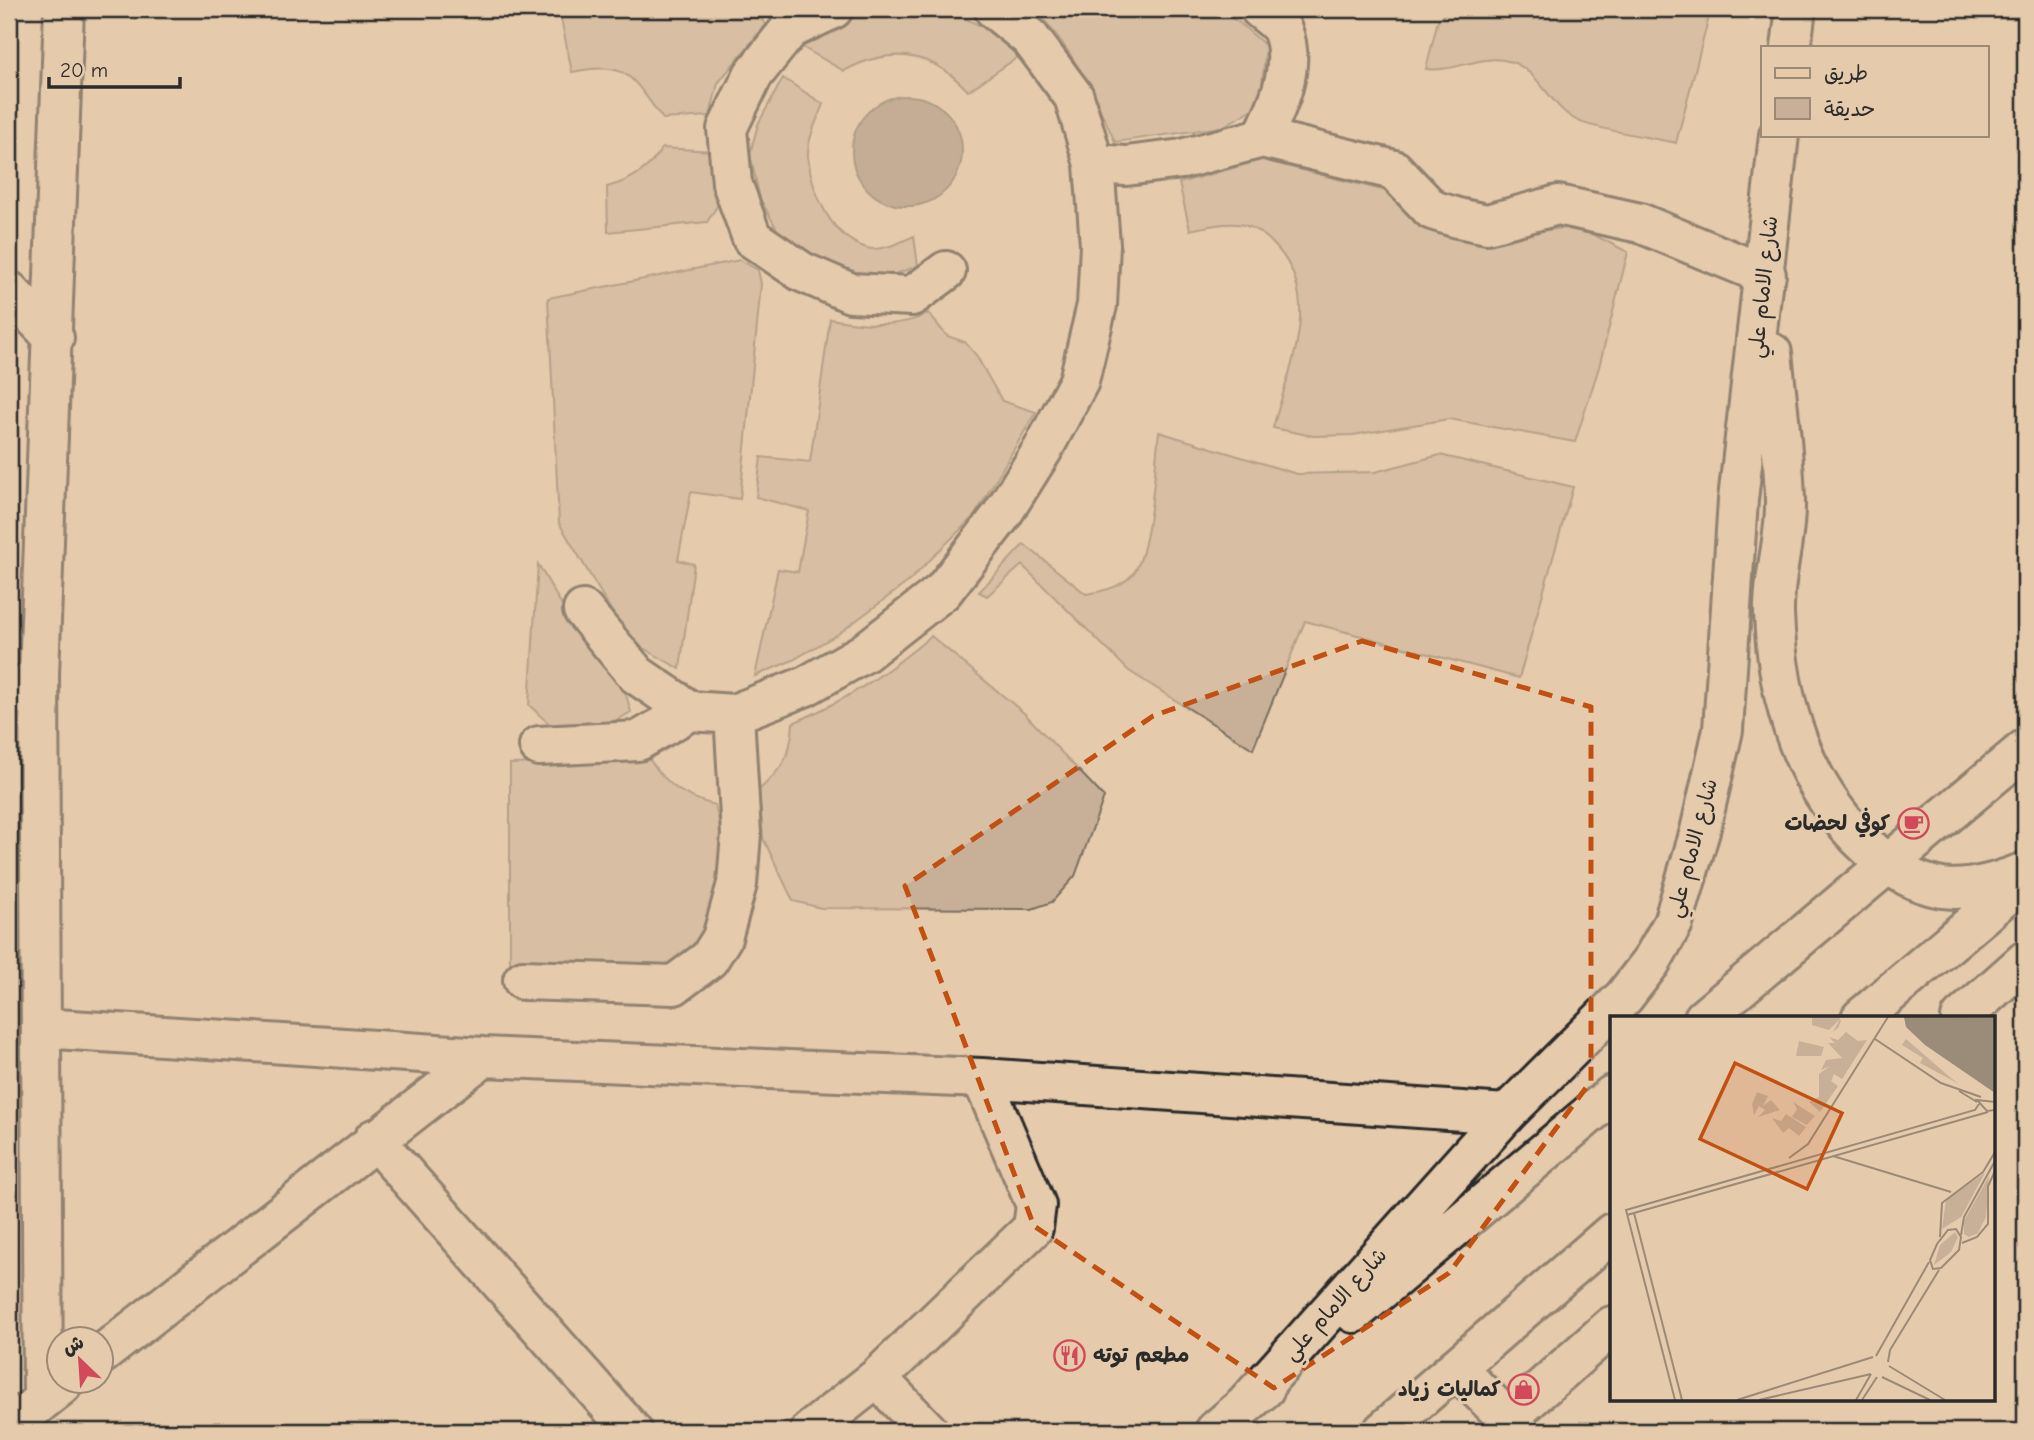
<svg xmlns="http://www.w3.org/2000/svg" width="2034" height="1440" font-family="'Comic Neue','Playpen Sans Arabic',sans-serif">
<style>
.green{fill:#c7b097;stroke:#796e61;stroke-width:2}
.water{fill:#9b8b79;stroke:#6e655a;stroke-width:2}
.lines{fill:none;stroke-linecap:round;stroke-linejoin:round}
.minor-casing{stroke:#2b2b2b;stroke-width:44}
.major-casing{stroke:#2b2b2b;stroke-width:44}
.minor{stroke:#e5caac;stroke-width:38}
.major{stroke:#e5caac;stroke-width:38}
.marked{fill:none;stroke:#c25012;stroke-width:5;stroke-dasharray:14 9;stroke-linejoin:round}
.labels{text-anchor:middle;stroke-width:6;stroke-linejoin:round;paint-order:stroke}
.street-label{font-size:21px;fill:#2b2b2b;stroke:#e5caac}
.poi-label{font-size:21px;font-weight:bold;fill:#2b2b2b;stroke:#e5caac;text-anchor:end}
.inset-road{fill:none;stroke:#9b8a78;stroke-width:2}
.view{fill:#c25012;fill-opacity:0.15;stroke:#c25012;stroke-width:3.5}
.inset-edge{fill:none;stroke:#2b2b2b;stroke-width:3.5}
</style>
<rect width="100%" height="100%" fill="#e5caac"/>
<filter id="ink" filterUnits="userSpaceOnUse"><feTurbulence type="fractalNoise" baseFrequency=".0143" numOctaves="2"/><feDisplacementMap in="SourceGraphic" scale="14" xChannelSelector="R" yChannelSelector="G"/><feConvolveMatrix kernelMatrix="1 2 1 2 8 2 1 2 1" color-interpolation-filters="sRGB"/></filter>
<g filter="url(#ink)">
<path class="green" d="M559,9H751L766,24L718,83L710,116L663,119C630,76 630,61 572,72Z
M883,9C941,9 978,12 1018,57L968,91C932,51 890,46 844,71L802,47C828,27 850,15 883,9Z
M1034,9H1217L1241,24L1266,46L1260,105L1222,127L1115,142C1093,92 1072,48 1034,9Z
M1450,9H1711L1676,143C1655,138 1592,129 1576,120C1550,106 1540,72 1512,62C1483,52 1455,73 1426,69L1438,20Z
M783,78L823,104C817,120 807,140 808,157C812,192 830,237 867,248C881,252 901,242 914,236L918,266L881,279L829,265L778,231L760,199L750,154L758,124Z
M662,148L713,151L721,200L707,222L608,232L607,187C630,181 650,169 662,148Z
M1262,160L1386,191L1423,226L1449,238L1473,240L1564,228L1594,235L1628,252L1599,367L1575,442L1449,419L1353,435L1313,436L1273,428C1288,369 1323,302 1278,249C1250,216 1229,222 1190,230L1179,183Z
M740,260L758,270L761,284L740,499L691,492L678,560L694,564L680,669L629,640L559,523L548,298Z
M928,313L947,336L965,342L976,355L1002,401L1036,412L975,515L908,582L838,634L793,660L755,676L778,569L798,572L809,511L756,497L761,457L810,462L830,319C858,324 903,329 928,313Z
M1159,432L1297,474L1375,472L1440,455L1573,487L1519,678L1305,621L1253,749L1129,671L1022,565L987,596L979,592L1024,544L1086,594C1103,591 1119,588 1131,576C1151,558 1155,462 1159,432Z
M538,564L568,616L624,688L631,712C612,724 578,737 555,727C546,723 537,712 529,705Z
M931,636L1025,714L1104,797L1075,876L1052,902L1032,909L821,908L793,901L763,838L759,790C783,768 791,756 793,723C847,700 886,674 931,636Z
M650,760C668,786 684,797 715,805L722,833V890L705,942L670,968L510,967V764Z"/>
<path class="water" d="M852 151a55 55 0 1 1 110 0a55 55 0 1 1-110 0Z"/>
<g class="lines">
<defs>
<path id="minor" d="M833,9L790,29L753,75L727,129L732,183L752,238L802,272L851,293L912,296L946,271
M1260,9C1267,15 1280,24 1283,32C1296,67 1277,108 1262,138
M1094,164L1126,166L1182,159L1262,138L1394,170L1432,210L1458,218L1487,224L1558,205L1640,223L1766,275
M9,291L54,338
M583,610L637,675L690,711L734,714L806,686L864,653L943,591L1001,516L1043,449L1079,381L1097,305L1100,245L1094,164L1074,97L1030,38L994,9
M39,674L43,1400
M9,697L39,674L64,9
M539,746L638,741L690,711
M523,980L674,985L709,959L722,938L737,884L741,834L734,714
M1961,1018L2025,961
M41,1028L483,1057L982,1078L1506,1114
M374,1139L632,1431
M102,1354L483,1057
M1456,1368L1520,1431
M877,1378L928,1431
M1507,1419L1612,1326
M9,1427L62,1385
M810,1431L877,1378L1033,1228L1036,1205L982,1078"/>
<path id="major" d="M1791,47L1796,9
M1772,353C1777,403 1784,453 1785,502C1786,539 1773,576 1774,613C1777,701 1803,788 1869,848C1890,868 1913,883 1942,888C1970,892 2000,882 2025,872
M1704,1018L2025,749
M1861,1018L2025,879
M1354,1313L1612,1095
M1247,1403L1506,1114L1624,997L1651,962L1673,923L1700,831L1723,730L1738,500L1779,135
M1215,1431L1265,1388
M1383,1431L1612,1233"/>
</defs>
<use href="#minor" class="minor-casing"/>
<use href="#major" class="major-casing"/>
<use href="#minor" class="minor"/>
<use href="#major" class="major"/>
</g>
</g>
<path d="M0 0H2034V1440H0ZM1362,641L1591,707V1081L1449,1273L1274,1388L1034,1226L905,886L1153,716Z" fill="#e5caac" fill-opacity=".55" fill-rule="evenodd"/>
<path class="marked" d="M1362,641L1591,707V1081L1449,1273L1274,1388L1034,1226L905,886L1153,716Z"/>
<defs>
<symbol id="cafe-ring" viewBox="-11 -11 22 22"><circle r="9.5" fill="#e5caac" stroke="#d1495b" stroke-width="1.5"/><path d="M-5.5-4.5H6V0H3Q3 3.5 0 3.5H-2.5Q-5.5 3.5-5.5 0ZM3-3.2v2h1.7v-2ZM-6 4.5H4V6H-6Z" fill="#d1495b"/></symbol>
<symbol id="restaurant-ring" viewBox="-11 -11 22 22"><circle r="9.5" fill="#e5caac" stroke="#d1495b" stroke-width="1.5"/><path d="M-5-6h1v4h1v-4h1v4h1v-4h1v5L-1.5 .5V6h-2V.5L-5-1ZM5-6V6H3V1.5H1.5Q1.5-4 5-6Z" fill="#d1495b"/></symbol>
<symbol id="shop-ring" viewBox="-11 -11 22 22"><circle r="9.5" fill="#e5caac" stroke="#d1495b" stroke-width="1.5"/><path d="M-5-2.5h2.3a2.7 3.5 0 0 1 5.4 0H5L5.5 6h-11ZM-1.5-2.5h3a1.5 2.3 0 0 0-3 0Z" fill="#d1495b"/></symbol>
</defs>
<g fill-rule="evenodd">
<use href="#cafe-ring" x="1896" y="806" width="35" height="35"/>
<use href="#restaurant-ring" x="1052" y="1338" width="35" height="35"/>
<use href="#shop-ring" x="1506" y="1372" width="35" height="35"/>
</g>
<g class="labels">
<g class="street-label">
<text transform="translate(1763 287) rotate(-84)" y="7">شارع الامام علي</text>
<text transform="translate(1692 848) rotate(-75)" y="7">شارع الامام علي</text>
<text transform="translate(1335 1304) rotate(-48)" y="7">شارع الامام علي</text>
</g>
<g class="poi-label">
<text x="1890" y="830">كوفي لحضات</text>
<text x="1093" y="1362" text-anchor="start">مطعم توته</text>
<text x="1501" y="1396">كماليات زياد</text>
</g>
</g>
<g transform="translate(1610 1016)">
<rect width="385" height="385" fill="#e5caac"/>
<path d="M202,1H229L231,5L228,12L223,16L230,3L219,14L202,9ZM236,16L248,25L257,24L232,63L224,58L221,65L228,70L210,96L199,86L209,81V58L220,50L211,54L216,44L232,42L218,27H225L219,21L228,24ZM296,23L341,62L349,68L310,47L313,42L292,29ZM189,25L214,31L211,40H186ZM147,76L158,80L153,90L161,84L170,94L148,101L155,94L149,90L144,99L142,88ZM183,86L205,100L197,109L182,101L187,93ZM176,98L196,111L189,120L179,112L173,117L162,102L171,105ZM375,157L351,201L332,213L336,184ZM379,160L376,201L368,217L359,221L354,218V205ZM345,216L348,221L341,236L324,249L330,229Z" fill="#c7b097"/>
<path d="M294,1L385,2V77L315,29L296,11Z" fill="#9b8b79"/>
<path class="inset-road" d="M265,23L331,67L371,81M349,75L367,86M385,86L367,84L377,95L385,94M223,140L341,176M179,142L198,128L278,1M24,197L72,384M17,199L378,96M346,213L351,221L349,234L331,252L323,253L320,244L327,228L338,214ZM351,219L354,201L385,145M330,221L332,187L373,156L385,136M352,227L367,221L378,208V170L385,155M266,340L319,246M278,346L280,334L329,254M279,350L335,384M272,361L320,384M65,384L16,194L365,94L369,88M127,384L263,341M149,384L261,358M246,384L261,358M252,384L267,361"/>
<path class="view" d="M125,47L232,97L197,173L90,123Z"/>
<rect width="385" height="385" class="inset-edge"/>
</g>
<rect width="2034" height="1440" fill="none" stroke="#e5caac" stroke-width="35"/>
<rect x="18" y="18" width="1999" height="1405" fill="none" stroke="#2b2b2b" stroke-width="2.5" filter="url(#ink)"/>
<rect x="1761" y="46" width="228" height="91" fill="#e5caac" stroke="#9b8a78" stroke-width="2"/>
<rect x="1775" y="68" width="35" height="10" fill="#e5caac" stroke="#9b8a78" stroke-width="2"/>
<text x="1824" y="80" font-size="21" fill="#2b2b2b">طريق</text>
<rect x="1775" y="98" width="35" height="21" fill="#c7b097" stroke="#9b8a78" stroke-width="2"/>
<text x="1824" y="116" font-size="21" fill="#2b2b2b">حديقة</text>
<g transform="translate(80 1360) rotate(335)"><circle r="33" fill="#e5caac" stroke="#9b8a78" stroke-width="2"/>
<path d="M0-5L12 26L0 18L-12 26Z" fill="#d1495b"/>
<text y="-10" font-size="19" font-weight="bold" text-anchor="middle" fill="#2b2b2b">ش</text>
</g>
<path d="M49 77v10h131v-10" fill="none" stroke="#2b2b2b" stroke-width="3.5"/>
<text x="60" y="77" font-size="21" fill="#2b2b2b" stroke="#e5caac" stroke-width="5" paint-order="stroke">20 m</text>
</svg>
